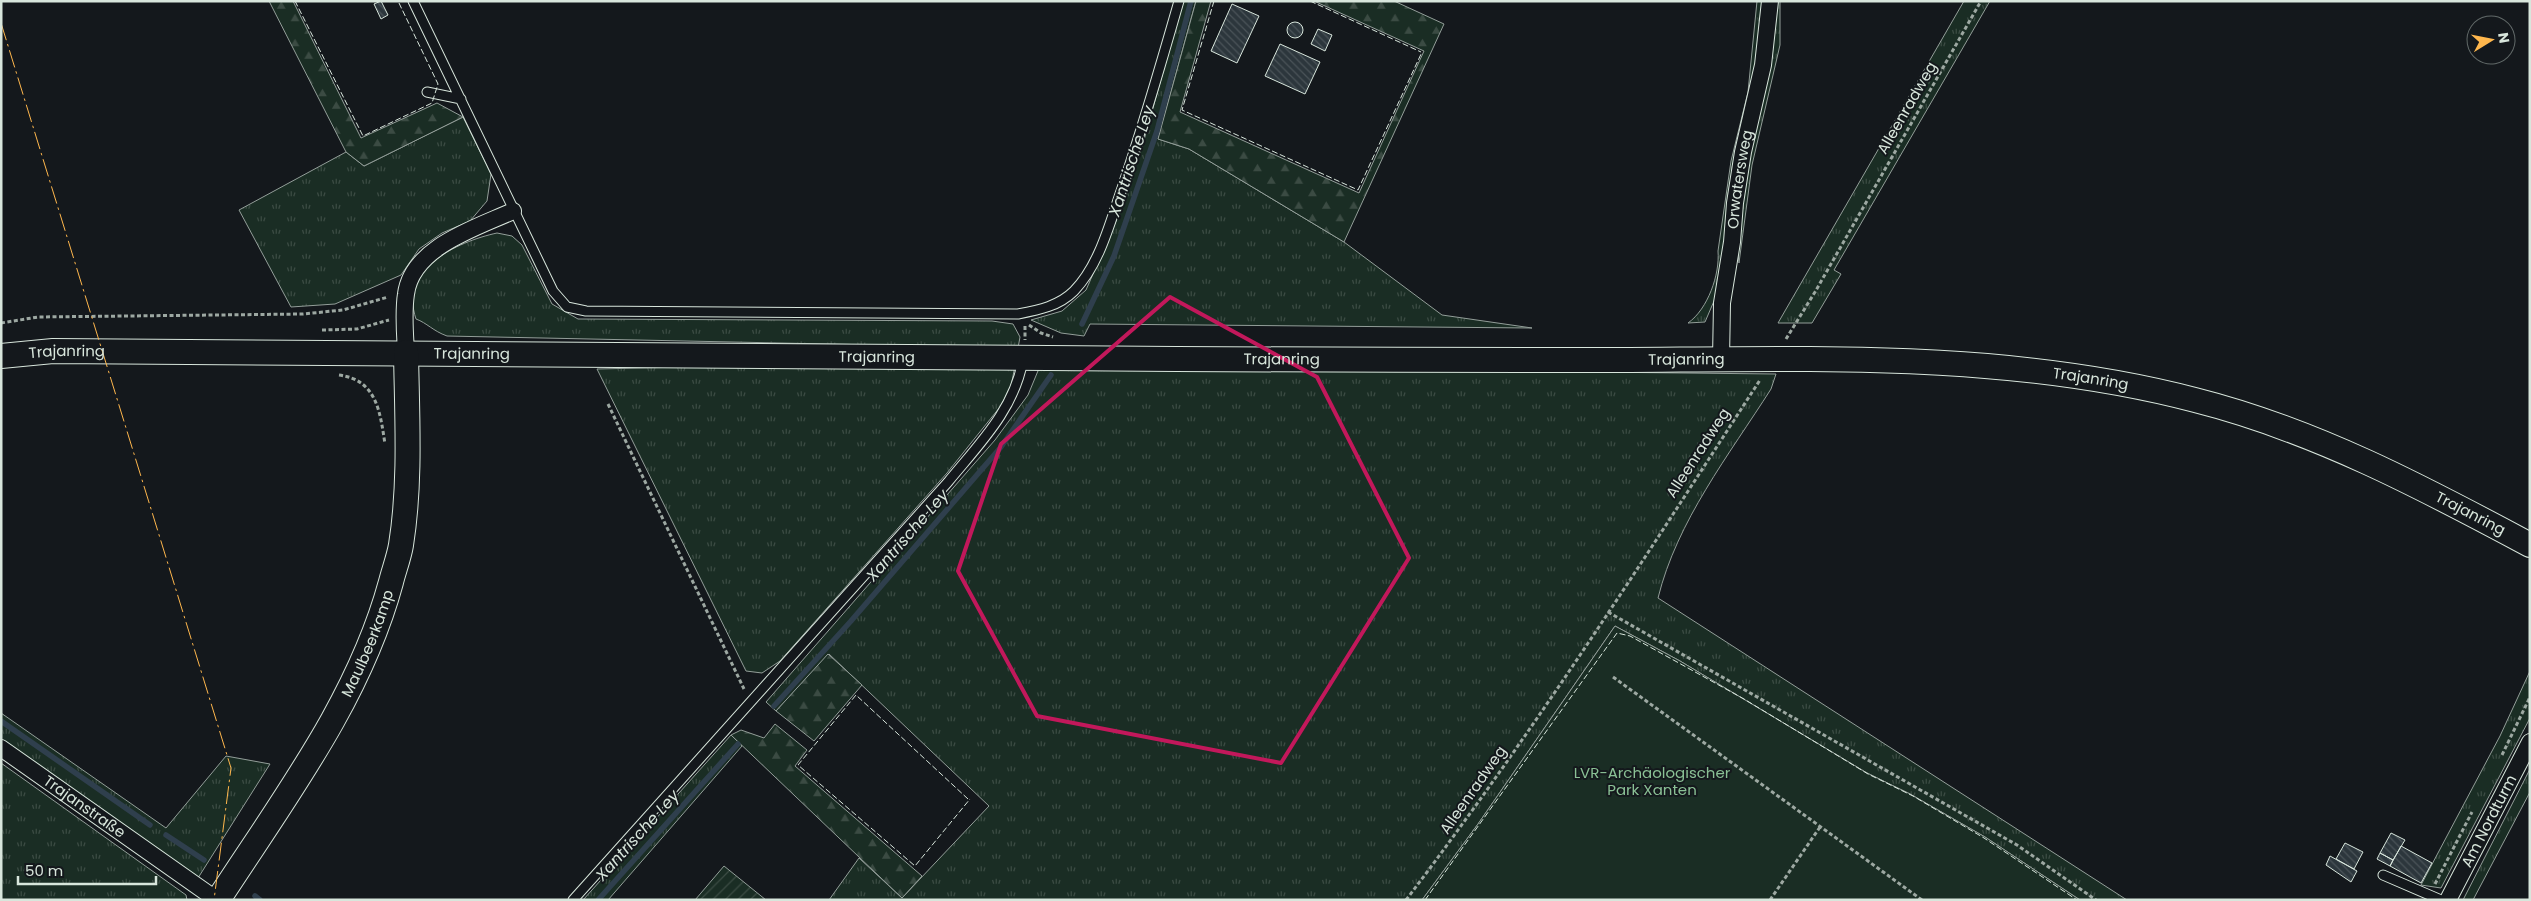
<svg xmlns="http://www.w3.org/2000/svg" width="2531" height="901" font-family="Poppins,sans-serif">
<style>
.grass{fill:url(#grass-tufts);stroke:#939e99}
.forest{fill:url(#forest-firs);stroke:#939e99}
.park{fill:#1a2d24;stroke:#939e99}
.garden{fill:url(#garden-furrows);stroke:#939e99}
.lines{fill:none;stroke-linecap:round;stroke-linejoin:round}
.stream{stroke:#2f3f4d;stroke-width:5.5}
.building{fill:url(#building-back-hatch);stroke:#d8e6dc}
.lane-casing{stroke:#d8e6dc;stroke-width:11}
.street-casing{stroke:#d8e6dc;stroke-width:18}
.secondary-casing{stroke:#d8e6dc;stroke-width:26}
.path{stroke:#9da8a2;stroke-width:3;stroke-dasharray:4 2.5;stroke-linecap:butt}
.lane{stroke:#14181c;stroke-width:9}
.street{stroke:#14181c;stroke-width:16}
.secondary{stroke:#14181c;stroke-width:24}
.fence{stroke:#d8e6dc;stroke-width:1;stroke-dasharray:6 2.5;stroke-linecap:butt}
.power{stroke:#ffb74d;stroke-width:1;stroke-dasharray:18 4 2.5 4;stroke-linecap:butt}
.marked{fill:none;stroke:#c2185b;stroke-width:4;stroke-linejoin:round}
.labels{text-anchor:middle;stroke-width:4;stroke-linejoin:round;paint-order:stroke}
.street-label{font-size:15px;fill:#d8e6dc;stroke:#14181c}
.park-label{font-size:15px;fill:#8ac095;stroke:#14181c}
.water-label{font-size:16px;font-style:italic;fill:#d8e6dc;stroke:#14181c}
</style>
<defs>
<pattern id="grass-tufts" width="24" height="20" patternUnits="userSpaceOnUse" patternTransform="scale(1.25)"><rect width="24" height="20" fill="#1a2d24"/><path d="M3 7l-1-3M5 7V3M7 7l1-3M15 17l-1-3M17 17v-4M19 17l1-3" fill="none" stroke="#3b4b43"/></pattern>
<pattern id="forest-firs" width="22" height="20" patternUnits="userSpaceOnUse" patternTransform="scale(1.25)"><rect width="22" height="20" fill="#1a2d24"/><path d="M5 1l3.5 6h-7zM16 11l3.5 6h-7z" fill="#3b4b43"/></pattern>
<pattern id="garden-furrows" width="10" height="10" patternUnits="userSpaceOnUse" patternTransform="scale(1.25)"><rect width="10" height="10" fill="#1a2d24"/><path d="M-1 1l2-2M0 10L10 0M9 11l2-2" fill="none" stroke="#3b4b43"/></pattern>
<pattern id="building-back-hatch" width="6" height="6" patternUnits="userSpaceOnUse" patternTransform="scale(1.25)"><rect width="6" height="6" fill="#2c363c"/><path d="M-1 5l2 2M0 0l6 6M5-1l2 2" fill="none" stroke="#4a5358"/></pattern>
</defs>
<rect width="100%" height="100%" fill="#14181c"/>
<path class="grass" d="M1183,1H1196L1158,139L1189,149L1344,242L1442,315L1532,328L1090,324L1084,336L1061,333L1031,320L1062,311L1086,290L1120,212L1144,140Z
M1757,1H1766L1720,287L1705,322L1688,323C1708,309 1720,274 1718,251L1731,161L1748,92Z
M1776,1H1780V45L1752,165L1739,263L1736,238Z
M1964,1H1990L1834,270L1841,274L1812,323H1778Z
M463,117L491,174L487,201L470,221L442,233L419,249L401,275L335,304L291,307L239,210L346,152L364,166Z
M497,233L512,236L522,245L552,304L578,319L992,321L1013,324L1020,337L1018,348L447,336C433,331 427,323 416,319C399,269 456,242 497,233Z
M729,366H1015L1011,386L1000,407L979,433L947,473L780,661L762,673L746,671L597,369Z
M1040,366L1776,374L1771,389C1729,455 1677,521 1658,598L2127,900H2080L1985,837L1910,794L1867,773L1680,661L1615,626L1478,824L1422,900H829L859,858L902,898L989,806L829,654L776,711L766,702L995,440L1028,395Z
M2530,671V718L2441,888L2421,885L2500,736Z
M1,713L166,828L226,756L270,764L198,878L1,739Z
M731,735L742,746L608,900H583Z
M1,763L186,895L187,900H1Z
M2530,769V792L2473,900H2463Z"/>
<path class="forest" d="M269,1H293L361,138L437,103L463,117L364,166L346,152Z
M1196,1H1211L1180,112L1359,193L1424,51L1314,1H1394L1444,24L1344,242L1189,149L1158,139Z
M828,654L862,685L814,741L776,711Z
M775,724L807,750L795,766L922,876L902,898L731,735L741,730L764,738Z"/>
<path class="park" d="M1615,626L1680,661L1867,773L1910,794L1985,837L2080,900H1422L1478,824Z"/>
<path class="garden" d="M724,866L766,900H695Z"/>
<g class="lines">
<path class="stream" d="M1082,324L1114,256L1157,131L1191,1
M774,706L851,621L1001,447L1051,375
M1,721L150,825
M166,835L204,860
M255,896L260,900
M598,900L738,744"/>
</g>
<path class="building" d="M381,1L388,15L381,19L374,4Z
M1232,4L1259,16L1237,63L1211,51Z
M1287 30a8 8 0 1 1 16 0a8 8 0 1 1-16 0Z
M1318,29L1332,35L1325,51L1311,44Z
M1280,44L1320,62L1305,94L1265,76Z
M2391,833L2405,840L2393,860L2380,853Z
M2345,843L2363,852L2354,869L2336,859Z
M2401,846L2432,863L2421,883L2390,866Z
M2380,853L2393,860L2390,866L2377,859Z
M2330,856L2357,871L2351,882L2326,865Z"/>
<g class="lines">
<defs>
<path id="lane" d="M413,1L553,291L567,307L586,311L1018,314C1039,310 1059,306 1074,291C1100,264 1110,222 1122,188C1143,126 1161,64 1179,1
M427,92L461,99
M2383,875L2441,900
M573,900L948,482C979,444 1014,410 1023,360"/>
<g id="street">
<path d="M406,352C405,333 403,313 406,294C412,247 476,228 513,211"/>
<path id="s1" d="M1721,359L1722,303L1732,242L1735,203L1743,152L1763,65L1770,1"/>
<path id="s2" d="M1,748L217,900"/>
<path id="s3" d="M2448,900L2530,742"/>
</g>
<g id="secondary">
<path id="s4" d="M1,356L53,351C428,353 802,357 1176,359C1323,359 1471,361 1618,360C1809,359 2008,351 2195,400C2314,430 2422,487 2530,545"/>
<path id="s5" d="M218,900C284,798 359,700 391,582C394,570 399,557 401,545C411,482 407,416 406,352"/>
</g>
</defs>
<use href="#lane" class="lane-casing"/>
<use href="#street" class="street-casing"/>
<use href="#secondary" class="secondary-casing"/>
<path class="path" d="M1,323L38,317L303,314L343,310L388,297
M1029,325L1041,333L1053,337
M1025,326V340
M322,330L357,329L389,320
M1786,339L1815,292L1981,1
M339,375C377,380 380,412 385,444
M608,404L744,689
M1608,612L2017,845L2096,900
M1613,677L1922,900
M2502,755L2530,697
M2435,884L2472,812
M1406,900C1533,733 1646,556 1760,380
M1770,900L1820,827"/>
<use href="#lane" class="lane"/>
<use href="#street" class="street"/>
<use href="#secondary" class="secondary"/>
<path class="fence" d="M295,1L363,136L432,103L438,84L398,1
M1214,1L1182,110L1358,190L1422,52
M1310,1L1421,52
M968,799L856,695L798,765L915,866L970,799
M1425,900L1617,633L1630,636L1744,699L1868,774L1913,796L1984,838L2077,900"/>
<path class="power" d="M1,23L231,768L214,900"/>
</g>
<path class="marked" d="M1170,297L1317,377L1409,558L1281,763L1037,716L958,571L1001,444Z"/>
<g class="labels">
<g class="street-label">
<text transform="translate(1907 108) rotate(-60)" y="5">Alleenradweg</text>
<text dy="5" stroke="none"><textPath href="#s1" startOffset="181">Orwatersweg</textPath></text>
<text dy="5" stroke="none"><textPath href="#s4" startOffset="66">Trajanring</textPath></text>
<text dy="5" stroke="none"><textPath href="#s4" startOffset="471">Trajanring</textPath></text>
<text dy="5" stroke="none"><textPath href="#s4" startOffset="876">Trajanring</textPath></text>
<text dy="5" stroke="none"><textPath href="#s4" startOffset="1281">Trajanring</textPath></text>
<text dy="5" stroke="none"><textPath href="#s4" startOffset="1686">Trajanring</textPath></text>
<text dy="5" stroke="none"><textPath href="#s4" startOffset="2091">Trajanring</textPath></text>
<text transform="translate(1698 453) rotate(-57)" y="5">Alleenradweg</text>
<text dy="5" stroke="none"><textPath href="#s4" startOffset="2496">Trajanring</textPath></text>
<text dy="5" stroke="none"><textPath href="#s5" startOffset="298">Maulbeerkamp</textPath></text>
<text transform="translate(1473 790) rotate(-55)" y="5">Alleenradweg</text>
<text dy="5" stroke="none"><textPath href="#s2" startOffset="102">Trajanstraße</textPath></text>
<text dy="5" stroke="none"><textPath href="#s3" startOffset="89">Am Nordturm</textPath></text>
</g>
<g class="park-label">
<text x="1652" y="778">LVR-Archäologischer<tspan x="1652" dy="17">Park Xanten</tspan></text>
</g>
<g class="water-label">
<text transform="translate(1131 161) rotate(-72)" y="6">Xantrische Ley</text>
<text transform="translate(907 535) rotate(-49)" y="6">Xantrische Ley</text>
<text transform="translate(637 835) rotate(-48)" y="6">Xantrische Ley</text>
</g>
</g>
<rect width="2531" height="901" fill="none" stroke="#d8e6dc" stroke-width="5"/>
<g transform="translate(2491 40) rotate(80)"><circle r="24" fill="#14181c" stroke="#626a69"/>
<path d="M0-4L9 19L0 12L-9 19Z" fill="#ffb74d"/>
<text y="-8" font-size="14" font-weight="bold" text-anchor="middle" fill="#d8e6dc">N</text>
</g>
<path d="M18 876v8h138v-8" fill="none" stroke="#d8e6dc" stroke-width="2.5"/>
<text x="25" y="876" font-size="15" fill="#d8e6dc" stroke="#14181c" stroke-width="4" paint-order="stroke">50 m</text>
</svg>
